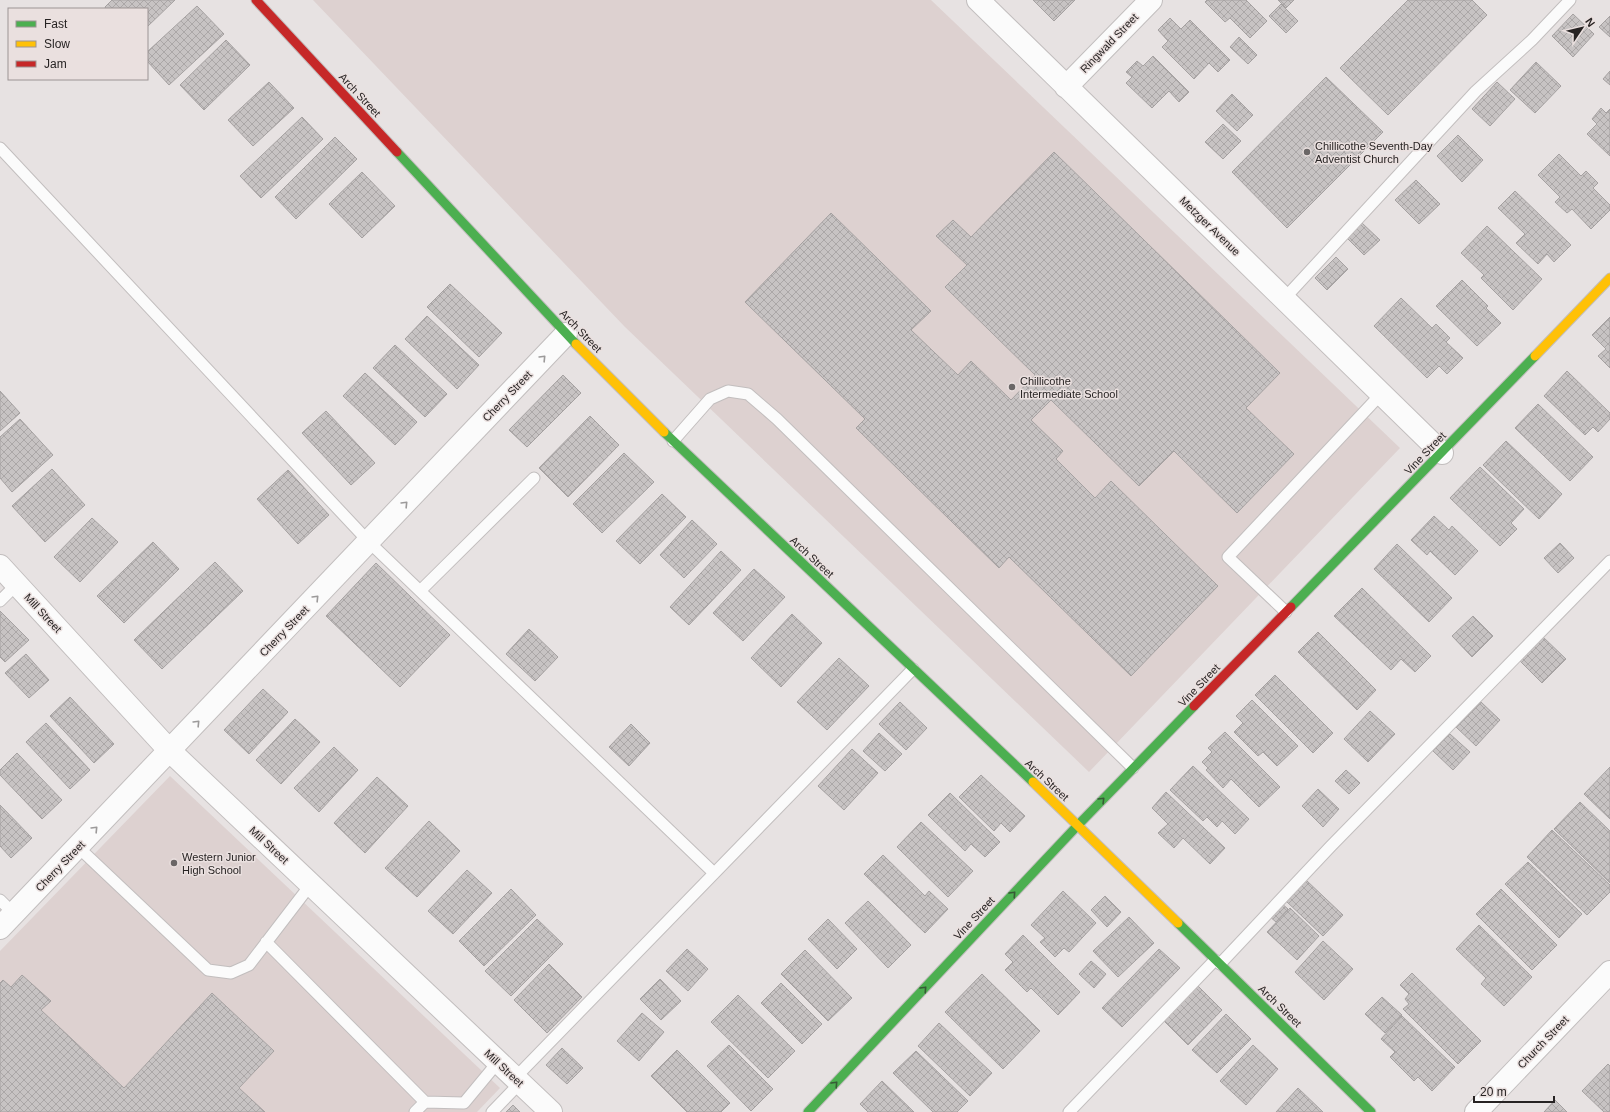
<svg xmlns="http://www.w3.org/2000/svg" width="1610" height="1112" font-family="Helvetica,sans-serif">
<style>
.built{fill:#ddd1d0}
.building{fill:url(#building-cross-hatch);stroke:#a5a1a1}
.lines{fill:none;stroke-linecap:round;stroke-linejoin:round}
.lane-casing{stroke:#c2bebe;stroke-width:13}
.street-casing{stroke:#c2bebe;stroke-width:24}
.fast-casing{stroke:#c2bebe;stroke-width:11}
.slow-casing{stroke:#c2bebe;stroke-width:11}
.jam-casing{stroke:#c2bebe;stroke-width:11}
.lane{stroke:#fbfbfb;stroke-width:11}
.street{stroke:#fbfbfb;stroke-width:22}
.fast{stroke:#4caf50;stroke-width:9}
.slow{stroke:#ffc107;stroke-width:9}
.jam{stroke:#c62828;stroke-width:9}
.oneway{stroke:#9c9a9a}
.oneway2{stroke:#365b35}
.poi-dot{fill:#6a6666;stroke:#eae0df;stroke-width:1.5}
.labels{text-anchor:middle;stroke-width:3;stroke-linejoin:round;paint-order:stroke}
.street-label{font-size:11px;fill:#272323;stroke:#eae0df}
.poi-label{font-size:11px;fill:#272323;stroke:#eae0df;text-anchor:start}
</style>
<defs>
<pattern id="building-cross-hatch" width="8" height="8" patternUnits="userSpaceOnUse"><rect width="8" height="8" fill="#c7c3c3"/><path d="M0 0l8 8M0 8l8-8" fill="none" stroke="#aba7a7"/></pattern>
</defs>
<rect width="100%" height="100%" fill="#e7e2e2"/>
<path class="built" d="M313,0H931L1400,448L1089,772L625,327Z
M170,776L500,1088L477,1112H0V951Z"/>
<path class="building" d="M112,0H175L147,27V9H106L105,7Z
M1033,0H1075L1054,21Z
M1207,0H1246L1267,21L1250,38L1230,18L1225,22L1205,2Z
M1278,0H1294L1286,8Z
M1408,0H1472L1487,15L1388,115L1340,68Z
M1281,4L1298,21L1286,33L1269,16Z
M197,6L224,34L169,85L147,61V52Z
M1573,14L1594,34L1573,57L1552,36Z
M1610,16V37L1599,27Z
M1170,18L1181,29L1190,20L1230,60L1218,72L1209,63L1194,79L1162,47L1168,41L1158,30Z
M1239,37L1257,55L1248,64L1230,47Z
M226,40L250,65L204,110L180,85Z
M1153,56L1189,92L1179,102L1169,91L1152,108L1126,83L1132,77L1126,72L1137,61L1143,66Z
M1536,62L1561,86L1535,113L1510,90Z
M1610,71V85L1603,79Z
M1326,77L1383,132L1287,228L1232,172Z
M269,82L294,108L253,146L228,120Z
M1497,82L1515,99L1490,126L1472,109Z
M1232,94L1253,115L1237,131L1216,111Z
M1601,108L1606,113L1610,109V156L1587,134L1597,124L1592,119Z
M302,117L323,139L261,198L240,176Z
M1223,124L1241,141L1223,159L1205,142Z
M1458,135L1483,160L1462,182L1437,156Z
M335,137L357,159L296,219L275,197Z
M1054,152L1280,373L1246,408L1294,454L1237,513L1174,451L1139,486L1051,400L1031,420L1063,451L1056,459L1095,498L1111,481L1218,586L1131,676L1009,557L999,568L856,428L865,419L745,302L831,213L931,311L911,330L958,375L971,361L1011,400L1035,375L945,287L967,265L936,236L953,220L971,237Z
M1559,154L1581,176L1586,171L1598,183L1593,188L1610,205V210L1591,229L1572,209L1567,213L1555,202L1560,197L1538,175Z
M362,172L395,206L362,238L329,204Z
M1416,180L1440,204L1419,224L1395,200Z
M1515,191L1571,245L1554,262L1547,254L1538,264L1516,243L1525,234L1498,208Z
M1362,223L1380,240L1364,255L1347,238Z
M1487,226L1542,279L1513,310L1481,278L1484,275L1461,253Z
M1336,257L1348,269L1327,290L1315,278Z
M1462,280L1488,306L1486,308L1501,323L1477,346L1436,306Z
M450,284L502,333L479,357L427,307Z
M1401,298L1432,328L1436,324L1450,338L1446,342L1463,358L1447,374L1439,366L1427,378L1374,326Z
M427,316L479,365L457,389L405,339Z
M1610,317V368L1598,356L1606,349L1592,335Z
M395,345L447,394L425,417L373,368Z
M1567,371L1610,413V419L1598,432L1593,427L1585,435L1544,396Z
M365,373L417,422L395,445L343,396Z
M563,375L581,393L527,447L509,430Z
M0,391L20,413L0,431Z
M1538,404L1593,457L1570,481L1515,428Z
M326,411L375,463L351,485L302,433Z
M590,416L619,445L568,497L539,468Z
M20,419L53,455L12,492L0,478V437Z
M1506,441L1562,494L1539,519L1483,465Z
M624,453L654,482L602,533L573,504Z
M1480,467L1524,509L1511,523L1517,529L1500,546L1450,498Z
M52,469L85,505L45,542L12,506Z
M288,470L329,515L298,544L257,499Z
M662,494L686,517L640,564L616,541Z
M1434,516L1449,530L1452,526L1478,551L1455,575L1430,551L1427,555L1411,540Z
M92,518L118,542L80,582L54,557Z
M692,520L717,544L684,578L660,555Z
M153,542L179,569L124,623L97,596Z
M1560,543L1574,558L1558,573L1544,558Z
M1397,544L1452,598L1429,622L1374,569Z
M721,551L741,570L689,625L670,607Z
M215,562L243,591L162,669L134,640Z
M376,563L450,635L400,687L326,616Z
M754,569L785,597L743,641L713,613Z
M1362,588L1431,656L1415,672L1401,659L1391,670L1334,616Z
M0,611L29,640L5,662L0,657Z
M792,614L822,643L781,687L751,658Z
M1473,616L1493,636L1472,657L1452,636Z
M529,629L558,657L535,681L506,654Z
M1318,632L1376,690L1357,710L1298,652Z
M1542,636L1566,659L1542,683L1519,660Z
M26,654L49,680L29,698L5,673Z
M839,658L869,686L827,730L797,702Z
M1275,675L1333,733L1313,753L1255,695Z
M263,689L288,712L249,754L224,730Z
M70,697L114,744L94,763L50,716Z
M1252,700L1298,746L1277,766L1263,752L1258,756L1234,732L1243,723L1236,716Z
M900,702L927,728L906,750L879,724Z
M1481,702L1500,720L1476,746L1456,727Z
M1370,711L1395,734L1368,762L1344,739Z
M295,719L320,742L281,784L256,760Z
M46,723L90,770L70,789L26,742Z
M631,724L650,743L629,766L609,747Z
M1225,732L1280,787L1259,807L1231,779L1223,788L1206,770L1208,768L1202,762L1212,752L1208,748Z
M879,733L902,754L885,771L863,751Z
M1450,734L1470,752L1453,770L1433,751Z
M334,747L358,770L319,812L294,788Z
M852,749L878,773L844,810L818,786Z
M17,753L62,800L42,819L0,775V770Z
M1193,766L1249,819L1235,834L1222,821L1217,827L1207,817L1203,821L1170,790Z
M1610,767V819L1584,794Z
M1346,770L1360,783L1349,794L1335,781Z
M981,775L1025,816L1010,832L1001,823L994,831L959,797Z
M377,777L408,806L365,853L334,823Z
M1318,789L1339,809L1323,827L1302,806Z
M1166,792L1225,848L1210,864L1183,838L1174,848L1158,833L1168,824L1152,808Z
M950,793L1000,842L985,857L971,844L965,851L928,815Z
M1580,802L1610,831V883L1554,829Z
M0,805L32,838L11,858L0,846Z
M429,821L460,851L417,897L385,868Z
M921,822L973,871L948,897L897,847Z
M1552,830L1610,885V892L1587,915L1527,857Z
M883,855L925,896L929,891L948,909L925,933L864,874Z
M1528,862L1582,914L1559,938L1505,884Z
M467,870L492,893L453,934L428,911Z
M1306,880L1343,915L1323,936L1286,901Z
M511,889L536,915L484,966L459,941Z
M1501,889L1557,945L1532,970L1476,914Z
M1063,891L1096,923L1069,952L1064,948L1055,957L1040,942L1045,938L1031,925Z
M1105,896L1121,912L1107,927L1091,910Z
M868,901L911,945L888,968L845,923Z
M1281,903L1288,909L1276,922L1269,916Z
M1290,908L1319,936L1297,960L1267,932Z
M1129,917L1154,943L1118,977L1093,951Z
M537,919L563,944L511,996L485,971Z
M828,919L857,949L837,969L808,939Z
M1479,925L1532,977L1504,1006L1481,984L1486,978L1456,949Z
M1023,935L1080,992L1058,1015L1031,988L1027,992L1005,970L1013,962L1005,954Z
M1323,941L1353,969L1324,1000L1295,972Z
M687,949L708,969L688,991L666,971Z
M1159,949L1180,968L1122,1027L1102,1008Z
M805,950L852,998L828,1021L781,974Z
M1091,961L1106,974L1094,988L1079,974Z
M549,964L582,997L547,1033L514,1000Z
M1412,973L1481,1041L1458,1064L1403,1009L1409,1004L1405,999L1409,994L1400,985Z
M982,974L1040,1031L1003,1069L945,1012Z
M22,975L51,1001L41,1010L124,1088L212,993L274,1051L239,1088L265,1112H0V983L3,980L11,987Z
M660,979L681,1001L661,1020L640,999Z
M781,983L822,1024L802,1044L761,1003Z
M1198,986L1222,1010L1188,1045L1164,1021Z
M738,995L795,1051L768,1078L711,1022Z
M1382,997L1402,1015L1385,1033L1365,1014Z
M642,1013L664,1032L639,1061L617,1041Z
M1226,1014L1251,1039L1217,1073L1192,1050Z
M1402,1016L1455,1067L1432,1091L1418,1077L1414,1081L1390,1057L1395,1052L1381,1039Z
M939,1023L992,1073L970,1096L918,1046Z
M729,1045L773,1089L751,1111L707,1066Z
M1253,1045L1278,1069L1246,1105L1220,1081Z
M562,1048L583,1068L567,1084L546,1065Z
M677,1050L730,1103L721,1112H687L651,1076Z
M916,1051L968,1101L957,1112H933L893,1073Z
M1608,1064L1610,1066V1112H1604L1582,1091Z
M882,1081L914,1112H868L860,1104Z
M1298,1088L1323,1112H1276Z
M1555,1100L1567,1112H1544Z
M513,1105L520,1112H506Z"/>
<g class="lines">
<defs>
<path id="lane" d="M0,148L369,542L714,873
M1284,299L1476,91L1532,40L1570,0
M673,441L710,399L728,391L748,394L777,419L1133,768
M420,591L534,478
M0,601L17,584
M1286,612L1228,557L1382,393
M78,847L208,970L231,973L249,965L311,884
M0,900L14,914
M266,942L425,1102
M1220,964L1331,846L1610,561
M515,1078L913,669
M415,1112L425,1102L464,1103L498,1062
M492,1112L520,1083
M1069,1112L1215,960"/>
<path id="street" d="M978,0L1442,453
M1066,87L1151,0
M0,566L170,751L551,1112
M0,928L566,334
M1476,1112L1610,972"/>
<path id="fast" d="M397,152L576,344
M664,432L1033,782
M1291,607L1535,356
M1178,923L1371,1112
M808,1112L1078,825L1194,706"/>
<path id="slow" d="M576,344L664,432
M1535,356L1610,278
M1033,782L1178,923"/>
<path id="jam" d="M256,0L397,152
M1194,706L1291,607"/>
</defs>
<use href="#lane" class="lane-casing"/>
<use href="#street" class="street-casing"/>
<use href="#fast" class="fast-casing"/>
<use href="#slow" class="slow-casing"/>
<use href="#jam" class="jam-casing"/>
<use href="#lane" class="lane"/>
<use href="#street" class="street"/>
<use href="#fast" class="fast"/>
<use href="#slow" class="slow"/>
<use href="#jam" class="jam"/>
</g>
<defs><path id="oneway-chevron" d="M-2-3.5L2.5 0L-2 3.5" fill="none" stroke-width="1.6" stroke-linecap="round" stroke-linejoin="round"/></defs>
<g class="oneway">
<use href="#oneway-chevron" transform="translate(543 358) rotate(-46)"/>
<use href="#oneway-chevron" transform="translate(405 504) rotate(-46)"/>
<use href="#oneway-chevron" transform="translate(316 598) rotate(-46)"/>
<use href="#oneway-chevron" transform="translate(197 723) rotate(-46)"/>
<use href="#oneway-chevron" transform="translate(95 829) rotate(-46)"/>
</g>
<g class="oneway2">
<use href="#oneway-chevron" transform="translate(1102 800) rotate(-45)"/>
<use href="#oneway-chevron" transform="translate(1013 894) rotate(-47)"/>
<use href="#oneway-chevron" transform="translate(924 989) rotate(-47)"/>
<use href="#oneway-chevron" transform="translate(835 1084) rotate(-47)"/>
</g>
<g class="poi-dot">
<circle cx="1307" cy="152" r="4"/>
<circle cx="1012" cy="387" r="4"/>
<circle cx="174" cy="863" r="4"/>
</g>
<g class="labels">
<g class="street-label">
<text transform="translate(1109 43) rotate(-46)" y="4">Ringwald Street</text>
<text transform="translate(360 95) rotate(47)" y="4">Arch Street</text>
<text transform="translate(1210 226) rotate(44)" y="4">Metzger Avenue</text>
<text transform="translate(581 331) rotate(46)" y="4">Arch Street</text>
<text transform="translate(507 396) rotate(-46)" y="4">Cherry Street</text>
<text transform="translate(1425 453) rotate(-46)" y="4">Vine Street</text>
<text transform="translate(812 557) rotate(43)" y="4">Arch Street</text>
<text transform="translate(43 613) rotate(47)" y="4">Mill Street</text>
<text transform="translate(284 631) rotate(-46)" y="4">Cherry Street</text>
<text transform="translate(1199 685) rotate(-46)" y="4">Vine Street</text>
<text transform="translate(1047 780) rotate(43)" y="4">Arch Street</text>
<text transform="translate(269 845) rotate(43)" y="4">Mill Street</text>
<text transform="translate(60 866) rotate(-46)" y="4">Cherry Street</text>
<text transform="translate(974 918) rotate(-47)" y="4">Vine Street</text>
<text transform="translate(1280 1006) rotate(44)" y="4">Arch Street</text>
<text transform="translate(1543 1042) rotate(-46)" y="4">Church Street</text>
<text transform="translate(504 1068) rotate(43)" y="4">Mill Street</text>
</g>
<g class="poi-label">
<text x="1315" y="150">Chillicothe Seventh-Day<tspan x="1315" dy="13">Adventist Church</tspan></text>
<text x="1020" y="385">Chillicothe<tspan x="1020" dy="13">Intermediate School</tspan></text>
<text x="182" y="861">Western Junior<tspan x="182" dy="13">High School</tspan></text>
</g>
</g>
<rect x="8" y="8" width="140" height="72" fill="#eae0df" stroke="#9c9494"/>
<rect x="16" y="21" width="20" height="6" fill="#4caf50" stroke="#9c9494"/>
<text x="44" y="28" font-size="12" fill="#272323">Fast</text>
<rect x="16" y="41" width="20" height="6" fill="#ffc107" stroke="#9c9494"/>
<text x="44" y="48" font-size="12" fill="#272323">Slow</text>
<rect x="16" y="61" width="20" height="6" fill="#c62828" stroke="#9c9494"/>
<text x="44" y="68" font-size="12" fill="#272323">Jam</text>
<g transform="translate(1582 28) rotate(55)" stroke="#eae0df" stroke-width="3" paint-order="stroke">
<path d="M0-3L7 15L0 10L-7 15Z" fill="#272323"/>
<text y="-6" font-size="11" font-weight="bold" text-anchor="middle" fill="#272323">N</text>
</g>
<path d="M1474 1096v6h80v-6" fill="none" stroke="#272323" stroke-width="2"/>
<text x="1480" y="1096" font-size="12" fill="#272323" stroke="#eae0df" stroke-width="3" paint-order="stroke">20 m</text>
</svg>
